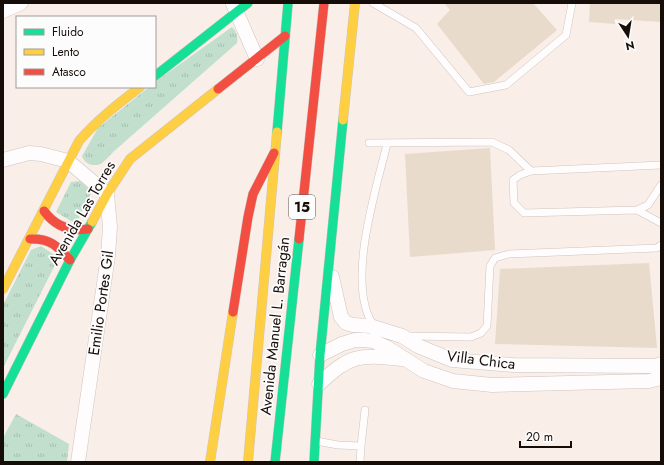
<svg xmlns="http://www.w3.org/2000/svg" width="664" height="465" font-family="Jost,sans-serif">
<style>
.park{fill:url(#park-tufts)}
.building{fill:#e8dbcc}
.lines{fill:none;stroke-linecap:round;stroke-linejoin:round}
.lane-casing{stroke:#cfc4bf;stroke-width:8}
.street-casing{stroke:#cfc4bf;stroke-width:15}
.fast-casing{stroke:#cfc4bf;stroke-width:10}
.slow-casing{stroke:#cfc4bf;stroke-width:10}
.jam-casing{stroke:#cfc4bf;stroke-width:10}
.lane{stroke:#fefcfc;stroke-width:7}
.street{stroke:#fefcfc;stroke-width:14}
.fast{stroke:#16e098;stroke-width:9}
.slow{stroke:#ffcf43;stroke-width:9}
.jam{stroke:#f24e42;stroke-width:9}
.labels{text-anchor:middle;stroke-width:3.5;stroke-linejoin:round;paint-order:stroke}
.shield{fill:#fcfcfc;stroke:#5b5451;stroke-width:1}
.shield-label{font-size:14px;font-weight:bold;fill:#160c08}
.street-label{font-size:15px;fill:#160c08;stroke:#fcfcfc}
</style>
<defs>
<pattern id="park-tufts" width="24" height="20" patternUnits="userSpaceOnUse"><rect width="24" height="20" fill="#c1dfcc"/><path d="M3 7l-1-3M5 7V3M7 7l1-3M15 17l-1-3M17 17v-4M19 17l1-3" fill="none" stroke="#a5beae"/></pattern>
</defs>
<rect width="100%" height="100%" fill="#f9eee8"/>
<path class="park" d="M232,27C237,32 238,36 237,43L112,153C109,156 106,160 103,162C96,168 85,165 82,156L98,128L149,87H155V82Z
M80,181L87,187L91,193L76,224L56,212L71,182Z
M41,246L56,256L57,261L3,368V305L31,250Z
M16,414L69,444L67,462H3V438Z"/>
<path class="building" d="M444,3H533L557,30L494,82L484,84L437,24L450,10Z
M590,3H661V22L615,19V24L589,22Z
M490,148L495,250L410,257L405,154Z
M649,263L657,348L495,344L500,269Z"/>
<g class="lines">
<defs>
<path id="lane" d="M373,3L416,28L469,92L506,85L566,35L572,3
M369,143L492,142L509,150L531,171
M661,165L531,171L520,175L513,180L514,203L524,213L637,210L648,205L661,185
M637,210L661,223
M374,326C345,285 376,190 387,144
M408,336L471,337L481,333L487,326L490,266L495,258L509,254L657,248L661,245
M316,441L338,445L361,446L360,462
M361,446L365,410"/>
<path id="street" d="M233,4L257,59
M3,11L21,3
M3,160L29,153L41,154L68,161L107,194L110,227L108,256L78,462
M332,277L341,317L346,323L353,325L370,326L402,336L418,346L452,360L513,365L650,366H656L661,364
M320,355L342,344L355,340H364L373,341L386,347L424,371L453,381L492,385L649,381L661,378
M319,384C350,355 358,354 401,359"/>
<path id="fast" d="M155,76L248,3
M277,132L288,3
M3,394L70,260L92,222
M275,462L299,239
M314,462L320,355L343,120"/>
<path id="slow" d="M343,120L355,3
M92,222L107,194L130,159L218,89
M3,289L79,141C97,120 118,104 140,87
M210,462L233,312
M248,462L277,132"/>
<path id="jam" d="M218,89L285,36
M44,211C55,226 69,232 88,229
M30,239C50,238 57,246 70,260
M299,239L324,3
M233,312L248,217L253,194L274,153"/>
</defs>
<use href="#lane" class="lane-casing"/>
<use href="#street" class="street-casing"/>
<use href="#fast" class="fast-casing"/>
<use href="#slow" class="slow-casing"/>
<use href="#jam" class="jam-casing"/>
<use href="#lane" class="lane"/>
<use href="#street" class="street"/>
<use href="#fast" class="fast"/>
<use href="#slow" class="slow"/>
<use href="#jam" class="jam"/>
</g>
<g class="labels">
<rect class="shield" x="289" y="195" width="26" height="24" rx="3"/>
<g class="shield-label">
<text x="302" y="212">15</text>
</g>
<g class="street-label">
<text transform="translate(82 213) rotate(-60)" y="5">Avenida Las Torres</text>
<text transform="translate(101 303) rotate(-82)" y="5">Emilio Portes Gil</text>
<text transform="translate(275 326) rotate(-84)" y="5">Avenida Manuel L. Barragán</text>
<text transform="translate(481 360) rotate(7)" y="5">Villa Chica</text>
</g>
</g>
<rect width="664" height="465" fill="none" stroke="#160c08" stroke-width="8"/>
<rect x="16" y="16" width="140" height="72" fill="#fcfcfc" stroke="#a09c9a"/>
<rect x="24" y="29" width="20" height="6" fill="#16e098" stroke="#a09c9a"/>
<text x="52" y="36" font-size="12" fill="#160c08">Fluido</text>
<rect x="24" y="49" width="20" height="6" fill="#ffcf43" stroke="#a09c9a"/>
<text x="52" y="56" font-size="12" fill="#160c08">Lento</text>
<rect x="24" y="69" width="20" height="6" fill="#f24e42" stroke="#a09c9a"/>
<text x="52" y="76" font-size="12" fill="#160c08">Atasco</text>
<g transform="translate(628 36) rotate(168)" stroke="#fcfcfc" stroke-width="3" paint-order="stroke">
<path d="M0-3L7 15L0 10L-7 15Z" fill="#160c08"/>
<text y="-6" font-size="11" font-weight="bold" text-anchor="middle" fill="#160c08">N</text>
</g>
<path d="M520 441v6h51v-6" fill="none" stroke="#160c08" stroke-width="2"/>
<text x="526" y="441" font-size="12" fill="#160c08" stroke="#fcfcfc" stroke-width="3" paint-order="stroke">20 m</text>
</svg>
